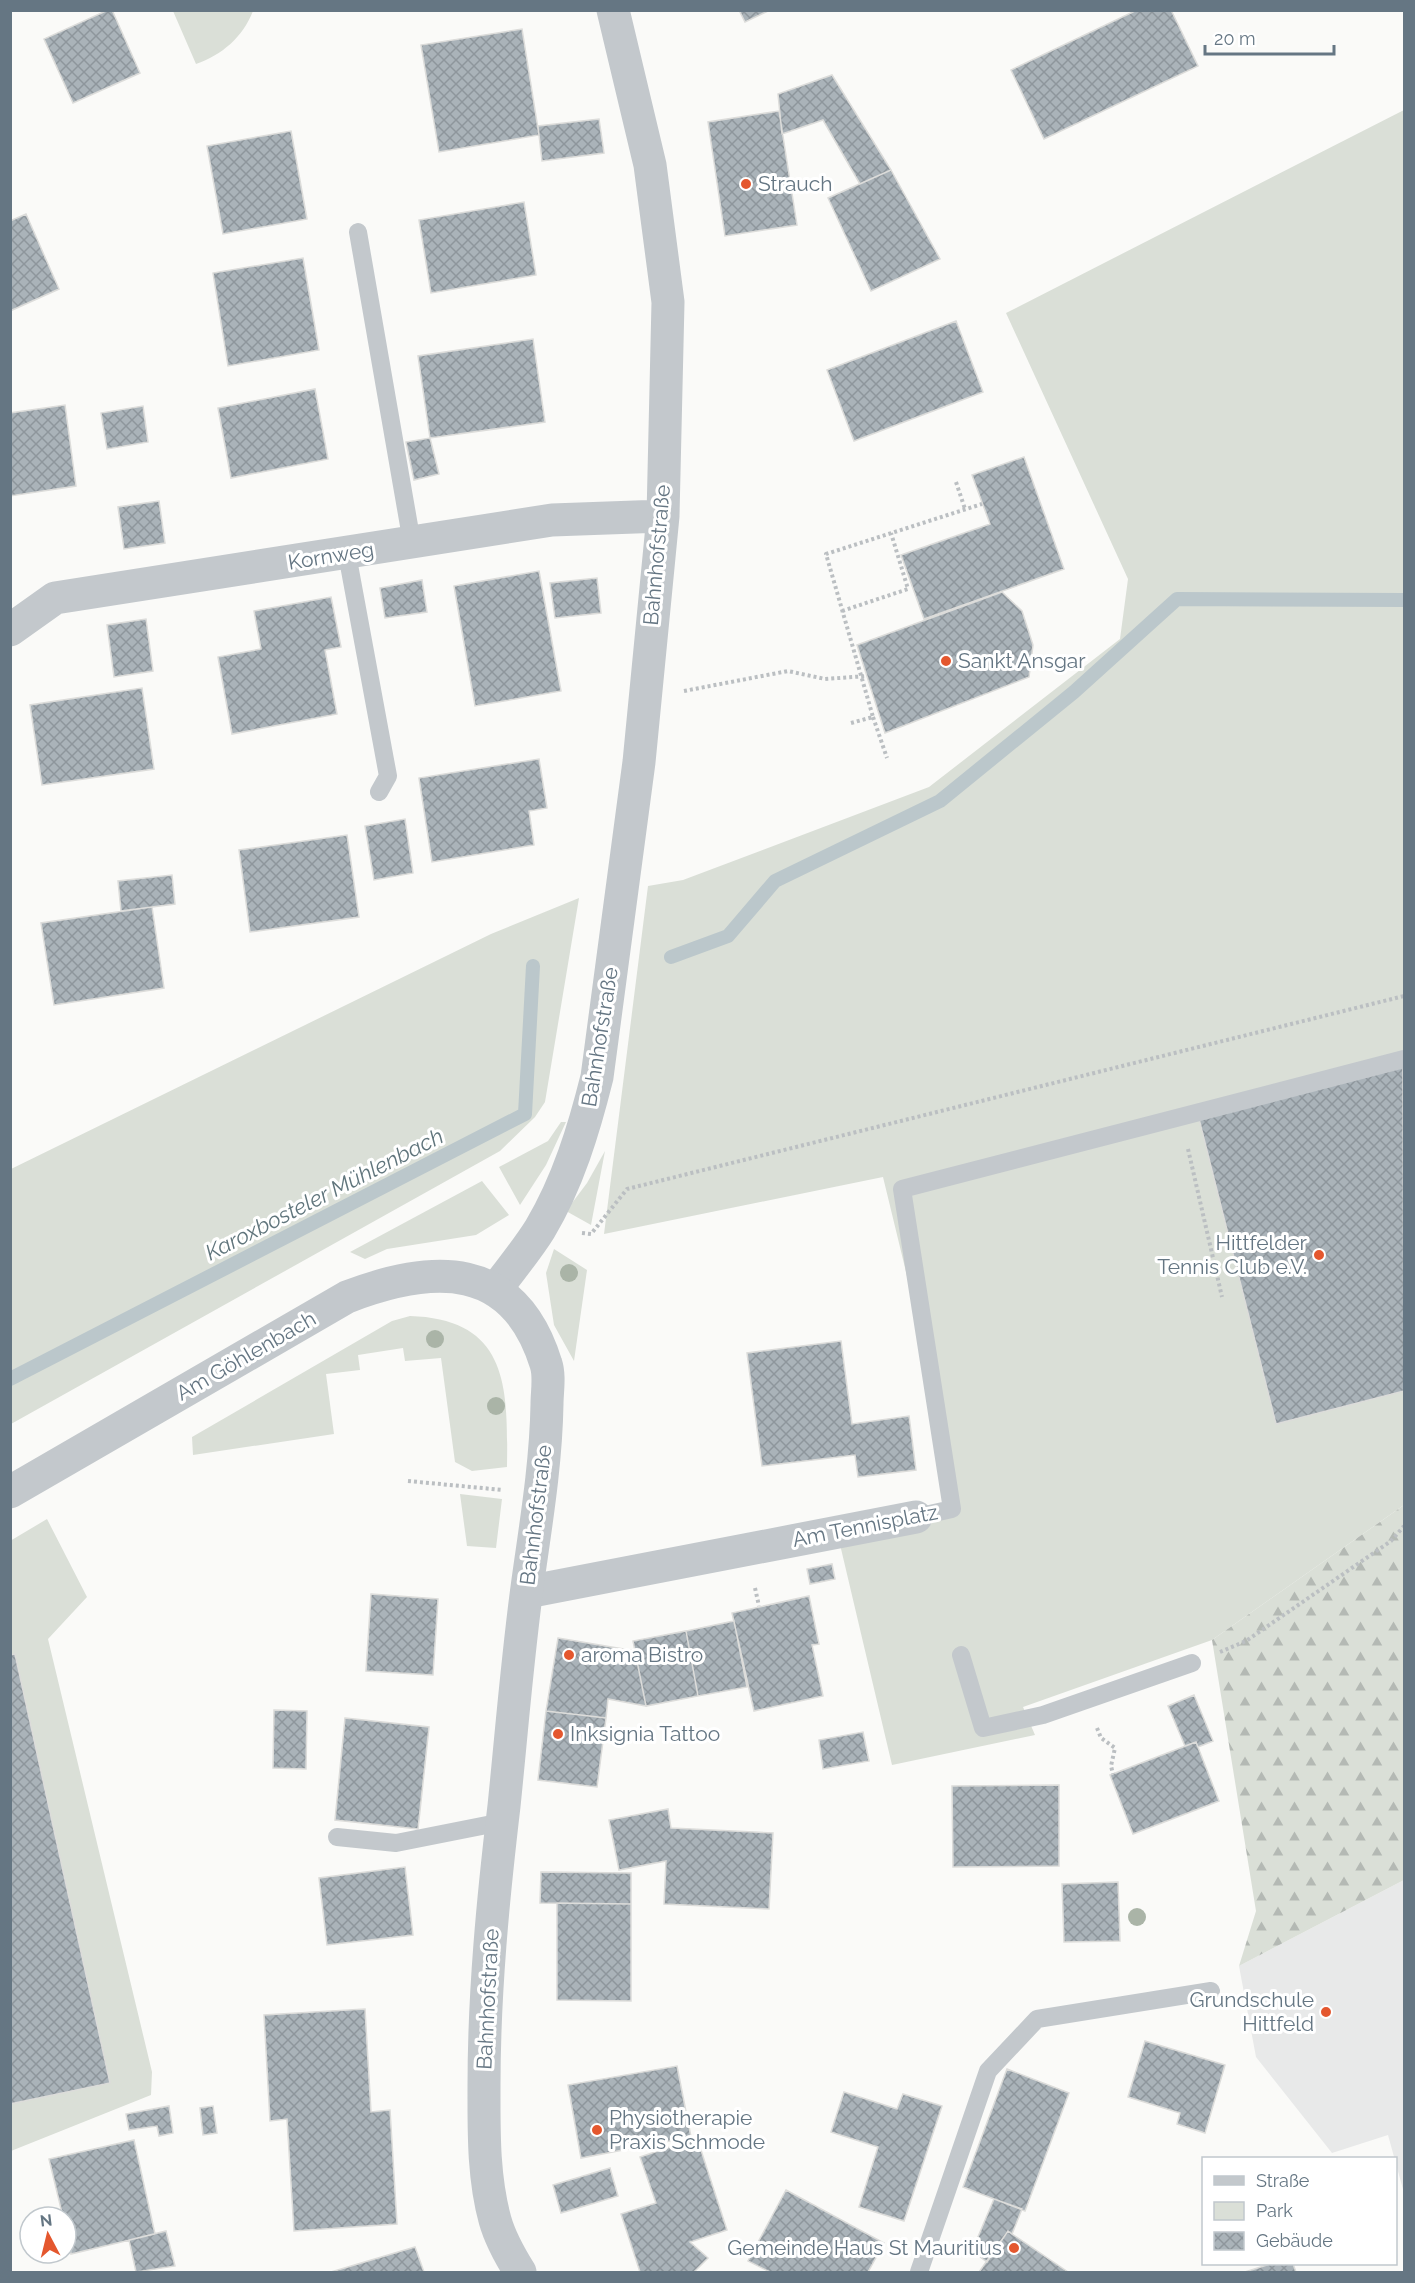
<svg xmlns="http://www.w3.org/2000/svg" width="1415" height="2283" font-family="Raleway,sans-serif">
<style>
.built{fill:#e8e9e9}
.green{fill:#dadfd7}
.forest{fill:url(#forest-firs)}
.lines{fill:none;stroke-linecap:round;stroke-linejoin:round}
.stream{stroke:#bbc7cb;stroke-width:14}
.building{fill:url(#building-cross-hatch);stroke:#dcdcda;stroke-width:1.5}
.path{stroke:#bbbfc2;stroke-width:4;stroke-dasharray:3 3;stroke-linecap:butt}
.service{stroke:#c3c8cc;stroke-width:18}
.minor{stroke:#c3c8cc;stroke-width:33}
.tertiary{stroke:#c3c8cc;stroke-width:33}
.tree{fill:#aab4a7}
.poi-dot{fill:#e4572e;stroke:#fff;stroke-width:2}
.labels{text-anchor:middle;stroke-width:6;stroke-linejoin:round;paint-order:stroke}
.poi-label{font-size:21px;fill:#657683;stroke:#fff;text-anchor:start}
.street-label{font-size:21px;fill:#657683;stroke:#fff}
.water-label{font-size:22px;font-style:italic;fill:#60757c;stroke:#fff}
</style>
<defs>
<pattern id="forest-firs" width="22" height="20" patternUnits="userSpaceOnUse" patternTransform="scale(1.5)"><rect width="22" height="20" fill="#dadfd7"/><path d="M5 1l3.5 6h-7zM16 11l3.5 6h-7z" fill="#b4b9b4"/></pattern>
<pattern id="building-cross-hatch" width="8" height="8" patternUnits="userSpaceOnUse" patternTransform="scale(1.5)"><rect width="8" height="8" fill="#aab3b9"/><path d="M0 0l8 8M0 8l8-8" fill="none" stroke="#8e969c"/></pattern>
</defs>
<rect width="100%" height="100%" fill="#fafaf8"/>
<path class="built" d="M1404,1880V2193L1388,2135L1332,2153L1256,2057L1239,1966Z"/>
<path class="green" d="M173,11H253C243,37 222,55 196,64Z
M1404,110V1505L1212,1640L1023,1707L1035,1735L892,1765L838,1536L949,1512L915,1309L883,1177L604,1234L648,886L683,880L929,787L1120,639L1128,579L1006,313Z
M579,898L545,1102L535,1117L500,1151L11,1424V1169L491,934Z
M561,1122H566L546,1165L520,1205L499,1167L548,1141Z
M605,1151L591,1225L566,1211L587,1183Z
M482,1181L509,1215L476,1235L387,1249L365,1259L350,1252Z
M554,1249L587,1270L574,1361L554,1325L546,1273Z
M410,1316C509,1319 508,1388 507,1467L472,1471L455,1462L441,1358L405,1361L403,1348L358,1355L360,1370L326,1374L334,1434L193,1455L192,1437L392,1321Z
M460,1494L502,1499L496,1548L467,1546Z
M47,1519L87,1597L48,1639L152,2072L151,2095L11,2151L10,1541Z"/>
<path class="forest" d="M1404,1505V1880L1239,1966L1256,1911L1212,1640Z"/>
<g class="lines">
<path class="stream" d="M671,957L728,936L775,881L940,801L1074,692L1177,599L1404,600
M10,1379L525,1114L533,966"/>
</g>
<path class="building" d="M108,10H112L140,73L73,103L44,39Z
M739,10H770L745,22Z
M1137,10H1171L1198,66L1044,139L1011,70Z
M522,29L539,135L439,152L421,45Z
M832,75L891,170L860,184L823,120L782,134L778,94Z
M779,111L797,225L725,236L708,122Z
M599,119L604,153L542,161L538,126Z
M291,131L307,219L223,234L207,146Z
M891,170L940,259L871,291L828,198Z
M524,202L536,275L431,293L419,220Z
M26,214L59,289L10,311V221Z
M303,258L319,350L228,366L213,273Z
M956,321L983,392L854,441L827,370Z
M533,339L545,422L430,438L418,356Z
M315,389L328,459L231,478L218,408Z
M65,405L76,486L10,496V413Z
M143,406L148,442L107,449L101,413Z
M430,438L439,474L414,480L406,442Z
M1024,457L1064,569L924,619L901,555L990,524L972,475Z
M159,501L165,543L124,549L118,507Z
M539,571L561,691L475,706L454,586Z
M597,578L601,613L555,618L550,583Z
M422,580L427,612L385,618L380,588Z
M1002,592L1022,611L1033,645L1029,677L885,733L857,645Z
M331,597L341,647L325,650L337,714L232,734L218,657L261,649L254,611Z
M146,619L153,671L114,677L107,625Z
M142,688L154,769L42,785L30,705Z
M539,759L547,808L529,811L534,845L432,862L419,778Z
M405,819L413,873L374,880L365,826Z
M347,835L359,917L250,932L239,850Z
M172,875L175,904L121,911L118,881Z
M152,907L164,988L54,1005L41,923Z
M1403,1067L1404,1391L1276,1424L1199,1119Z
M841,1341L852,1424L909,1416L916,1470L858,1477L855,1455L762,1466L747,1353Z
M832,1564L835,1579L810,1584L807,1569Z
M371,1594L438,1599L433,1675L366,1671Z
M809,1596L819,1644L812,1645L823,1696L754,1711L732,1613Z
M734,1621L747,1687L698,1696L686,1631Z
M686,1631L698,1696L646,1706L633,1641Z
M558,1638L635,1651L646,1706L608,1699L606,1718L546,1711Z
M15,1654L110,2083L10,2104V1655Z
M1194,1695L1213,1741L1198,1747L1196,1742L1185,1746L1168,1706Z
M274,1710L307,1711L306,1769L273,1768Z
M546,1711L606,1718L597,1787L538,1780Z
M345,1718L429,1727L418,1829L335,1820Z
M863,1732L869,1761L823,1769L819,1740Z
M1196,1742L1219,1801L1133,1834L1110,1775Z
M1059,1785V1866L953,1867L952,1786Z
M668,1809L671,1828L773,1833L769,1909L664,1904L666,1861L619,1870L609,1820Z
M405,1867L413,1935L327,1945L319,1878Z
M541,1872L631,1873V1904L540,1903Z
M1118,1882L1120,1941L1064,1942L1062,1884Z
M557,1903L631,1904V2001L557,2000Z
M365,2009L371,2112L390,2110L397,2224L294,2231L287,2119L270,2121L264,2015Z
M1145,2041L1225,2065L1205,2133L1177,2124L1180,2113L1128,2097Z
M677,2066L691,2137L581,2158L568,2085Z
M1007,2069L1069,2093L1025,2211L963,2187Z
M844,2092L897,2109L903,2094L942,2106L904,2221L859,2207L878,2147L831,2132Z
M169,2106L173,2133L159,2136L157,2126L129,2130L126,2114Z
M213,2106L217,2133L203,2135L200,2108Z
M697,2138L727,2230L690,2242L708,2258L694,2272H640L621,2214L656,2203L640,2157Z
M134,2140L155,2234L71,2254L66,2217H63L49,2159Z
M610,2168L618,2196L561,2213L553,2185Z
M786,2190L884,2243L868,2272H770L748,2261Z
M994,2199L1022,2209L1012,2234L1008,2231L987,2262L972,2251Z
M166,2231L175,2266L136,2272L129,2240Z
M1008,2231L1012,2234L1068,2272H979Z
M415,2247L424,2272H331Z
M1270,2264H1293L1296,2272H1245Z"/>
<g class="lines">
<path class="path" d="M956,482L965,509
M842,611L908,589L891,533
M684,691L788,671L825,679L867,676
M873,717L887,758
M851,723L873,717L826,554L982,504
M1188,1149L1222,1297
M582,1233L591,1234L627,1189L1404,996
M408,1481L503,1490
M755,1588L759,1606
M1220,1652L1246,1641L1391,1541L1404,1526
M1097,1728L1101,1738L1115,1748L1111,1766L1113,1774"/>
<path class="service" d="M358,232L412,543
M347,554L388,776L379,792
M916,1517L952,1509L902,1189L1404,1059
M961,1655L983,1728L1043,1715L1192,1663
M337,1837L396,1843L502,1822
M919,2272L988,2071L1037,2019L1211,1991"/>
<path class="minor" d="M10,630L55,598L552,520L663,516
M496,1289C510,1270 527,1250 540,1229C568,1182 584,1129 597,1077L639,762L663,516L668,302L650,165L613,10
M527,1592L916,1517"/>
<path class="tertiary" d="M10,1492L347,1297C433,1264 514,1260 546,1364C550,1376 547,1392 547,1404C546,1461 537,1517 529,1573C518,1650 512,1728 504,1806C493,1899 484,1992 484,2086C484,2130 483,2176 495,2220C500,2238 510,2256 520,2272"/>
</g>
<g class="tree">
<circle cx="569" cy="1273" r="9"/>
<circle cx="435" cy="1339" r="9"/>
<circle cx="496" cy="1406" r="9"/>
<circle cx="1137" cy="1917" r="9"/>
</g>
<g class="poi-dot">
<circle cx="746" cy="184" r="6"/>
<circle cx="946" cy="661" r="6"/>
<circle cx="1319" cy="1255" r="6"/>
<circle cx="569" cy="1655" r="6"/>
<circle cx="558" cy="1734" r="6"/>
<circle cx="1326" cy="2012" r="6"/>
<circle cx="597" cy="2130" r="6"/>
<circle cx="1014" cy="2248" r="6"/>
</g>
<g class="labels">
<g class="poi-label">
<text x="758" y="191">Strauch</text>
<text x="958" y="668">Sankt Ansgar</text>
<text x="1307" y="1250" text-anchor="end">Hittfelder<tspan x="1307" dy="24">Tennis Club e.V.</tspan></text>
<text x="581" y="1662">aroma Bistro</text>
<text x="570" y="1741">Inksignia Tattoo</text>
<text x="1314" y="2007" text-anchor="end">Grundschule<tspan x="1314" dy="24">Hittfeld</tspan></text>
<text x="609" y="2125">Physiotherapie<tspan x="609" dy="24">Praxis Schmode</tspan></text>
<text x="1002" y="2255" text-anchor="end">Gemeinde Haus St Mauritius</text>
</g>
<g class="street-label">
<text transform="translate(657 555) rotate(-85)" y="7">Bahnhofstraße</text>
<text transform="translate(331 556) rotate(-9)" y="7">Kornweg</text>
<text transform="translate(600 1037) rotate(-81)" y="7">Bahnhofstraße</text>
<text transform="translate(246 1356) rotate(-30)" y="7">Am Göhlenbach</text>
<text transform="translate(536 1515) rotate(-83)" y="7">Bahnhofstraße</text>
<text transform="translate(865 1526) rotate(-11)" y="7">Am Tennisplatz</text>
<text transform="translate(488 1999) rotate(-87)" y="7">Bahnhofstraße</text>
</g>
<g class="water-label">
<text transform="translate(324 1194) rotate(-27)" y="8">Karoxbosteler Mühlenbach</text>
</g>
</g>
<rect width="1415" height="2283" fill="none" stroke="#657683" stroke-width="24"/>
<rect x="1202" y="2157" width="195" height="108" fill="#ffffff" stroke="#c1c8cd" stroke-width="1.5"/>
<rect x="1214" y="2176" width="30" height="9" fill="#c3c8cc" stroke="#c1c8cd" stroke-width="1.5"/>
<text x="1256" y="2187" font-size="18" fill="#657683">Straße</text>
<rect x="1214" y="2202" width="30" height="18" fill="#dadfd7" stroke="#c1c8cd" stroke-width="1.5"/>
<text x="1256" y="2217" font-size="18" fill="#657683">Park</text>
<rect x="1214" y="2232" width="30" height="18" fill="url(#building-cross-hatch)" stroke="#c1c8cd" stroke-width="1.5"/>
<text x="1256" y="2247" font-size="18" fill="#657683">Gebäude</text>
<g transform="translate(48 2235) rotate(353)"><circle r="28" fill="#ffffff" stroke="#c1c8cd" stroke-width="1.5"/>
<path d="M0-4.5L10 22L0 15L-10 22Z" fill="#e4572e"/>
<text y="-9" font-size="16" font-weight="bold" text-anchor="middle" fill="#657683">N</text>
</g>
<path d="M1205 45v9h129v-9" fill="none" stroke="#657683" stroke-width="3"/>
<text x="1214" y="45" font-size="18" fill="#657683" stroke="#ffffff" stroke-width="4.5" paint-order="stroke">20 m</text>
</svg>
